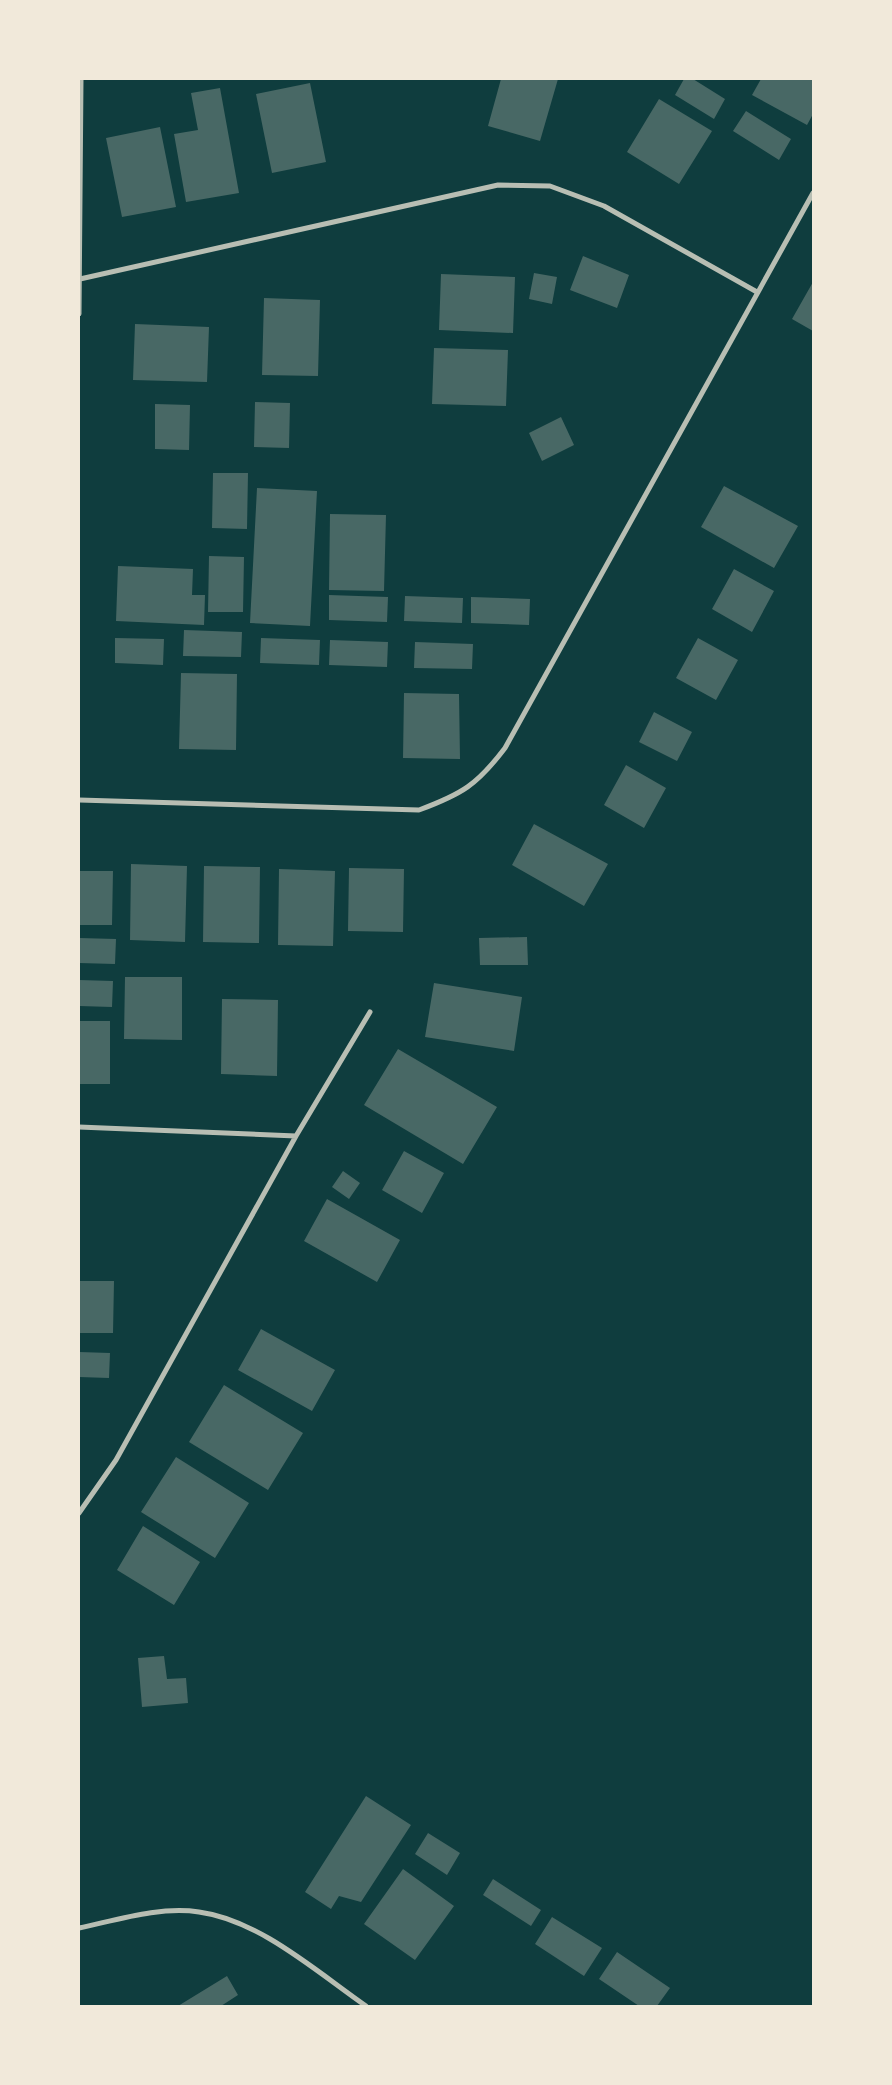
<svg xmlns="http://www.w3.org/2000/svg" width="892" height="2085" font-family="Cabin,sans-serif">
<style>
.building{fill:#486865}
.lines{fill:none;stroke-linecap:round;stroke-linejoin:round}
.minor{stroke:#b8beb3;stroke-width:5}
</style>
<rect width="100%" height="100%" fill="#0f3d3e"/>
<path class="building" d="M501,79H558L540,141L488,126Z
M684,79H693L725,99L714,119L675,95Z
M761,79H813V114L807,125L752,95Z
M310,83L326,162L272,173L256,94Z
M220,88L239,193L186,202L174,134L198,130L191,93Z
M659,99L712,131L679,184L627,152Z
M746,111L791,139L779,160L733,131Z
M160,127L176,207L122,217L106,138Z
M583,256L629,275L617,308L570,290Z
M534,273L557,277L552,304L529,299Z
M441,274L515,277L513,333L439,330Z
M813,282V331L792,319Z
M264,298L320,300L318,376L262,375Z
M135,324L209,327L207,382L133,380Z
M434,348L508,350L506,406L432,404Z
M255,402L290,403L289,448L254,447Z
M155,404L190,405L189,450L155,449Z
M561,417L574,445L542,461L529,433Z
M213,473H248L247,529L212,528Z
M724,486L798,526L774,568L701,527Z
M257,488L317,491L310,626L250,623Z
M330,514L386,515L384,591L329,590Z
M209,556L244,557L243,612H208Z
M118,566L193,569L192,595H205L204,625L116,621Z
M734,569L774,591L752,632L712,609Z
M329,595L388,597L387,622L329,620Z
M405,596L463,598L462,623L404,621Z
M471,597L530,599L529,625L471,623Z
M184,630L242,632L241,657L183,656Z
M115,638L164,639L163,665L115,663Z
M261,638L320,640L319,665L260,663Z
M698,638L738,660L716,700L676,678Z
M330,640L388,642L387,667L329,665Z
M415,642L473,644L472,669L414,668Z
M181,673L237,674L236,750L179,749Z
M404,693L459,694L460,759L403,758Z
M654,712L692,732L677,761L639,742Z
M626,765L666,788L644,828L604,805Z
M534,824L608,864L584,906L512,865Z
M131,864L187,866L185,942L130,940Z
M204,866L260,867L259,943L203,942Z
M349,868L404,869L403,932L348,931Z
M279,869L335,871L333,946L278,945Z
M79,871H113L112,925H79Z
M527,937L528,965H480L479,938Z
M79,938L116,939L115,964L79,963Z
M125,977H182V1040L124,1039Z
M79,980L113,981L112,1007L79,1006Z
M434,983L522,997L514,1051L425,1037Z
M222,999L278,1000L277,1076L221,1074Z
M79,1021H110V1084H79Z
M398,1049L497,1107L463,1164L364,1105Z
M404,1151L444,1173L422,1213L382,1190Z
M343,1171L360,1183L349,1199L332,1187Z
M327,1199L400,1240L377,1282L304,1241Z
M80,1281H114L113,1333H79Z
M261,1329L335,1370L312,1411L238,1370Z
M79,1352L110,1353L109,1378L79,1377Z
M224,1385L303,1433L268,1490L189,1442Z
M176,1457L249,1503L215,1558L141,1512Z
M143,1526L200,1562L174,1605L117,1570Z
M164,1656L167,1679L186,1678L188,1703L142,1707L138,1658Z
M366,1796L411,1825L361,1902L339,1896L331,1909L305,1892Z
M428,1833L460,1853L447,1875L415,1854Z
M403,1869L454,1906L415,1960L364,1924Z
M493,1879L541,1910L531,1926L483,1895Z
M552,1917L602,1948L584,1976L535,1944Z
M617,1952L670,1988L657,2006H639L599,1979Z
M227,1976L238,1995L221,2006H178Z"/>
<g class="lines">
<path class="minor" d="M80,279L498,185L550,186L604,206L757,292
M79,314L81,79
M79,800L419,810C462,794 477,785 505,748L813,193
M79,1127L296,1136
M79,1513L116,1460L296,1136L370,1012
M79,1928C117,1920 160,1906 199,1912C259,1920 317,1972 366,2006"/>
</g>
<rect width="892" height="2085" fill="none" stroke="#f1e9da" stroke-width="160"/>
</svg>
